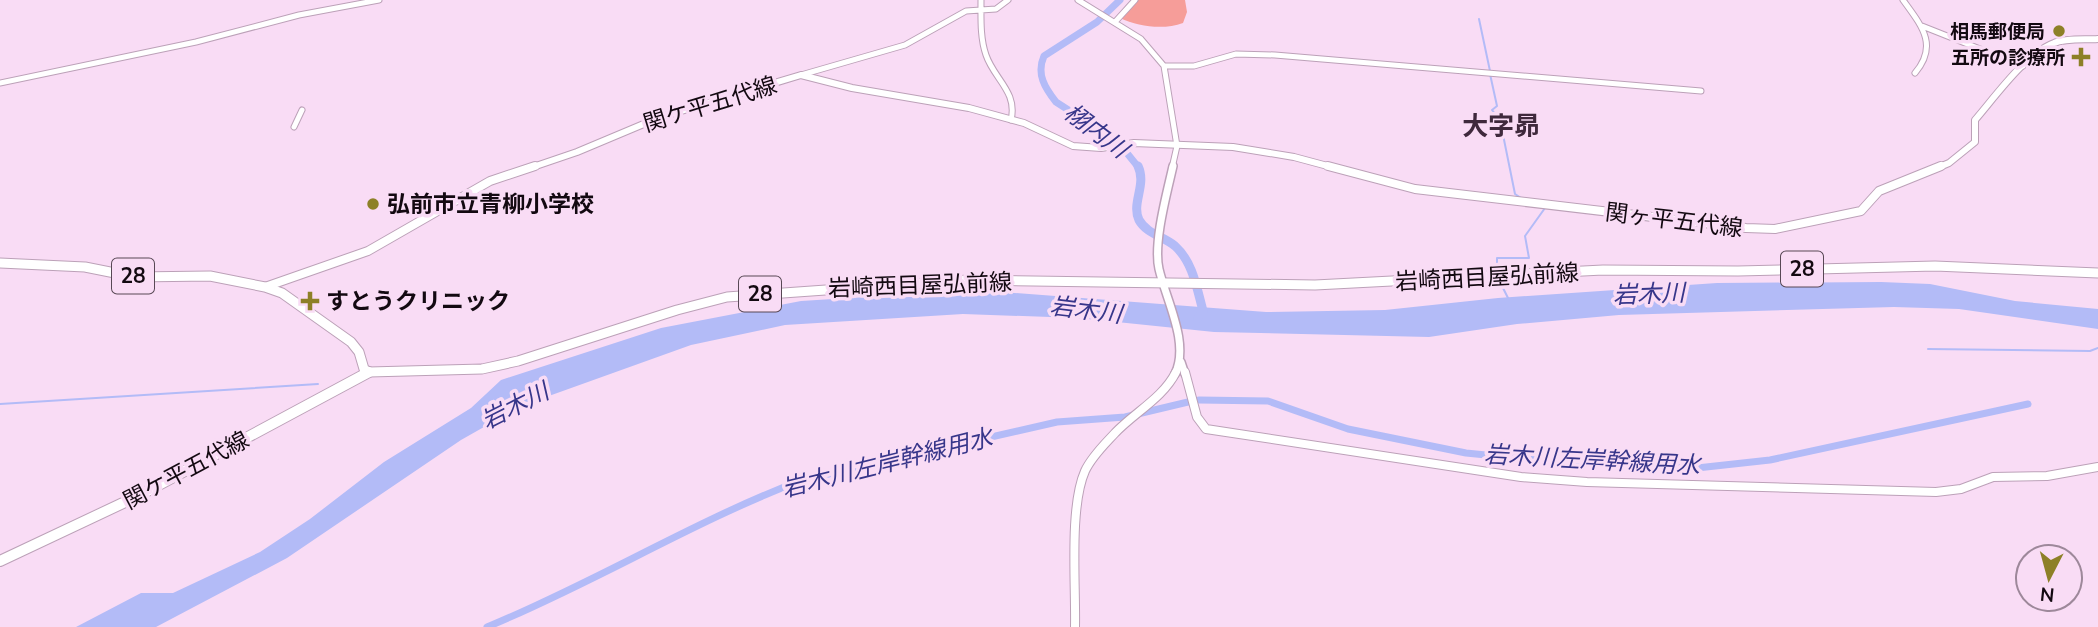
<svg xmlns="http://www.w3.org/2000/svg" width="2098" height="627" font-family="'Nunito Sans','Noto Sans JP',sans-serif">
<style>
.forest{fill:#f69d99}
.water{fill:#b3bbf7}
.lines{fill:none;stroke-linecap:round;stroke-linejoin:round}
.stream{stroke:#b3bbf7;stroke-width:2}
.canal{stroke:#b3bbf7;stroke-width:7}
.river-far1{stroke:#b3bbf7;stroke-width:7}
.river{stroke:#b3bbf7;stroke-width:9}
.tertiary-far2-casing{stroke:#bca1b8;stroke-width:7}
.tertiary-far1-casing{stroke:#bca1b8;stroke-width:10}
.tertiary-casing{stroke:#bca1b8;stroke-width:10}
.secondary-far2-casing{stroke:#bca1b8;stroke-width:8}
.secondary-far1-casing{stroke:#bca1b8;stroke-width:10}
.secondary-casing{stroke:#bca1b8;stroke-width:12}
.primary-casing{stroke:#bca1b8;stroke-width:11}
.tertiary-far2{stroke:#fff;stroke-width:5}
.tertiary-far1{stroke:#fff;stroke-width:7}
.tertiary{stroke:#fff;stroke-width:8}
.secondary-far2{stroke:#fff;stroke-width:6}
.secondary-far1{stroke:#fff;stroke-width:8}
.secondary{stroke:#fff;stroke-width:10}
.primary{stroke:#fff;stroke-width:9}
.poi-dot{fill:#8d8027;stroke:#f9dcf5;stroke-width:2.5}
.labels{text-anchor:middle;stroke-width:7;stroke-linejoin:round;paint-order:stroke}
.far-poi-label{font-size:19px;font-weight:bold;fill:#130911;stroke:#f9dcf5;text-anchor:end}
.shield{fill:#f9dcf5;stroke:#584855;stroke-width:2}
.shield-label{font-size:21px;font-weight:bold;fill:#130911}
.street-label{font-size:23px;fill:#130911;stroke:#f9dcf5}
.poi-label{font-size:23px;font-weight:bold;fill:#130911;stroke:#f9dcf5;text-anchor:start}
.water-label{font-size:24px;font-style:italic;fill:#37368a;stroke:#f9dcf5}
.quarter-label{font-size:26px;font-weight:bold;fill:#3f293c;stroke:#f9dcf5}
</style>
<rect width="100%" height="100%" fill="#f9dcf5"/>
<path class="forest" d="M1134,0H1185L1187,12L1183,23C1164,30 1139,27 1120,18Z"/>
<path class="water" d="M1881,282L1930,284L2015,301L2098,309V329L1959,309L1894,307L1619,315L1517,324L1429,337L1214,332L1078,318L963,314L785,325L691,345L521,406L461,440L287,558L156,627H76L141,593H173L260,552L310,519L384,462L471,408L501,380L661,328L801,301L976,290L1266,312L1385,310L1498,298L1717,283Z"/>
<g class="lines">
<path class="stream" d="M1479,19L1490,71
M1490,74L1497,106L1492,110L1500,120L1515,194L1521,198
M1497,273V258H1529L1525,236L1545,208
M1498,278L1508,298
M1928,349L2090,351L2098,348
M0,404L318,384"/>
<path class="canal" d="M1199,400L1268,401L1348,429L1466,453L1565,463L1697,468L1770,460L2028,404
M487,627C594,583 694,521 802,480L1057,422L1125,417L1188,402"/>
<path class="river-far1" d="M1120,0L1097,22L1044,56C1036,74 1045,88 1056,102L1118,142L1139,168"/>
<path class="river" d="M1138,166C1147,185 1131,203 1139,220C1146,233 1164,237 1175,246C1193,262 1197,289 1203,311L1198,318"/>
<defs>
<path id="tertiary-far2" d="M981,0C981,18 980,38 986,55C994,79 1018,92 1011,120
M1078,0L1141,39L1164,66L1177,146L1172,168
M1903,0C1921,25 1939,45 1915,73
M1115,22L1135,0
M1922,26L2023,66
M1164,66H1194L1236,54L1275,55L1701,91
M801,75L905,45L966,11L996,9L1008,0
M0,83L196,42L299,15L379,0
M294,127L302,110"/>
<path id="tertiary-far1" d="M1173,166C1167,193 1153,243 1159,269C1166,300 1190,343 1175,374
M1181,362L1185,374"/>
<path id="tertiary" d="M1185,372L1197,417L1206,429L1521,477L1587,482L1936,492L1961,489L1993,477L2047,476L2098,467
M1075,627C1076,585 1069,507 1085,471C1092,456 1105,444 1115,433C1135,412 1163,398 1176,372"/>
<path id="secondary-far2" d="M530,168L577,152L658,118L801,75L852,88L969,108L1024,123L1073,146L1101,148L1134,143L1233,147L1294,157L1335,168
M1937,168L1949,163L1975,142V120C1995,97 2025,54 2054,43C2066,38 2085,40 2098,39"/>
<path id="secondary-far1" d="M1328,166L1415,189L1746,228L1775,229L1861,211L1879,191L1941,166
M265,287L368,251L490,181L535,166
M366,374L369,372"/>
<path id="secondary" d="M0,561L140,495L369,372"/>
<path id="primary" d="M0,263L85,267L135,277L210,276L265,287L282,293L351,342L359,352L364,369L369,372L482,369L518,361L677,310L727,297L967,280L1315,285L1603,270L1738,271L1935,266L2098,273"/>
</defs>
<use href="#tertiary-far2" class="tertiary-far2-casing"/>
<use href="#tertiary-far1" class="tertiary-far1-casing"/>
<use href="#tertiary" class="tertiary-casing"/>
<use href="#secondary-far2" class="secondary-far2-casing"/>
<use href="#secondary-far1" class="secondary-far1-casing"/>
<use href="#secondary" class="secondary-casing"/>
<use href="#primary" class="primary-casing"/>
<use href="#tertiary-far2" class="tertiary-far2"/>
<use href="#tertiary-far1" class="tertiary-far1"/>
<use href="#tertiary" class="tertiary"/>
<use href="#secondary-far2" class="secondary-far2"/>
<use href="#secondary-far1" class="secondary-far1"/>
<use href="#secondary" class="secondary"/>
<use href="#primary" class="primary"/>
</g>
<g class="poi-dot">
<circle cx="2059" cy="31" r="7"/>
<path d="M2077.5 46.5h7v7h7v7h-7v7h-7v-7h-7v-7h7z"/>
<circle cx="373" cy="204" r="7"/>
<path d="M306.5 290.5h7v7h7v7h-7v7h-7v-7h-7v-7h7z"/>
</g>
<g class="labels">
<g class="far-poi-label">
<text x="2045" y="38">相馬郵便局</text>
<text x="2065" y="64">五所の診療所</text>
</g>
<g class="shield">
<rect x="1781" y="251.5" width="42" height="35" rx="5"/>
<rect x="112" y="258.5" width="42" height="35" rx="5"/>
<rect x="739" y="276.5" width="42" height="35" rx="5"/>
</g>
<g class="shield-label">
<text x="1802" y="276">28</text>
<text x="133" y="283">28</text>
<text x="760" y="301">28</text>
</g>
<g class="street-label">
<text transform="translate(710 104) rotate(-17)" y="8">関ケ平五代線</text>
<text transform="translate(1674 220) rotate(7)" y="8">関ヶ平五代線</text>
<text transform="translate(1487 277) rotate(-3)" y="8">岩崎西目屋弘前線</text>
<text transform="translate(920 285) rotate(-2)" y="8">岩崎西目屋弘前線</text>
<text transform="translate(186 470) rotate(-28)" y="8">関ケ平五代線</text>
</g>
<g class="poi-label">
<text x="387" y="212">弘前市立青柳小学校</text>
<text x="326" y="309">すとうクリニック</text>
</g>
<g class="water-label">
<text transform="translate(1096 131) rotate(37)" y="8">栩内川</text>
<text transform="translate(1649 294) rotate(-2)" y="8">岩木川</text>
<text transform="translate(1086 310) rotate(7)" y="8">岩木川</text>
<text transform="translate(515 406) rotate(-27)" y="8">岩木川</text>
<text transform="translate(1592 460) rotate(3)" y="8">岩木川左岸幹線用水</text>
<text transform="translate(887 463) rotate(-14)" y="8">岩木川左岸幹線用水</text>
</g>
<g class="quarter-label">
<text x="1501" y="135">大字昴</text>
</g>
</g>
<g transform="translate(2049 578) rotate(186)"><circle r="33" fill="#f9dcf5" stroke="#9d889a" stroke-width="2"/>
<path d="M0-5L12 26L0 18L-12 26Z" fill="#8d8027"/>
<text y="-10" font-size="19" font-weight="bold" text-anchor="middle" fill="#130911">N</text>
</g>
</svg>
